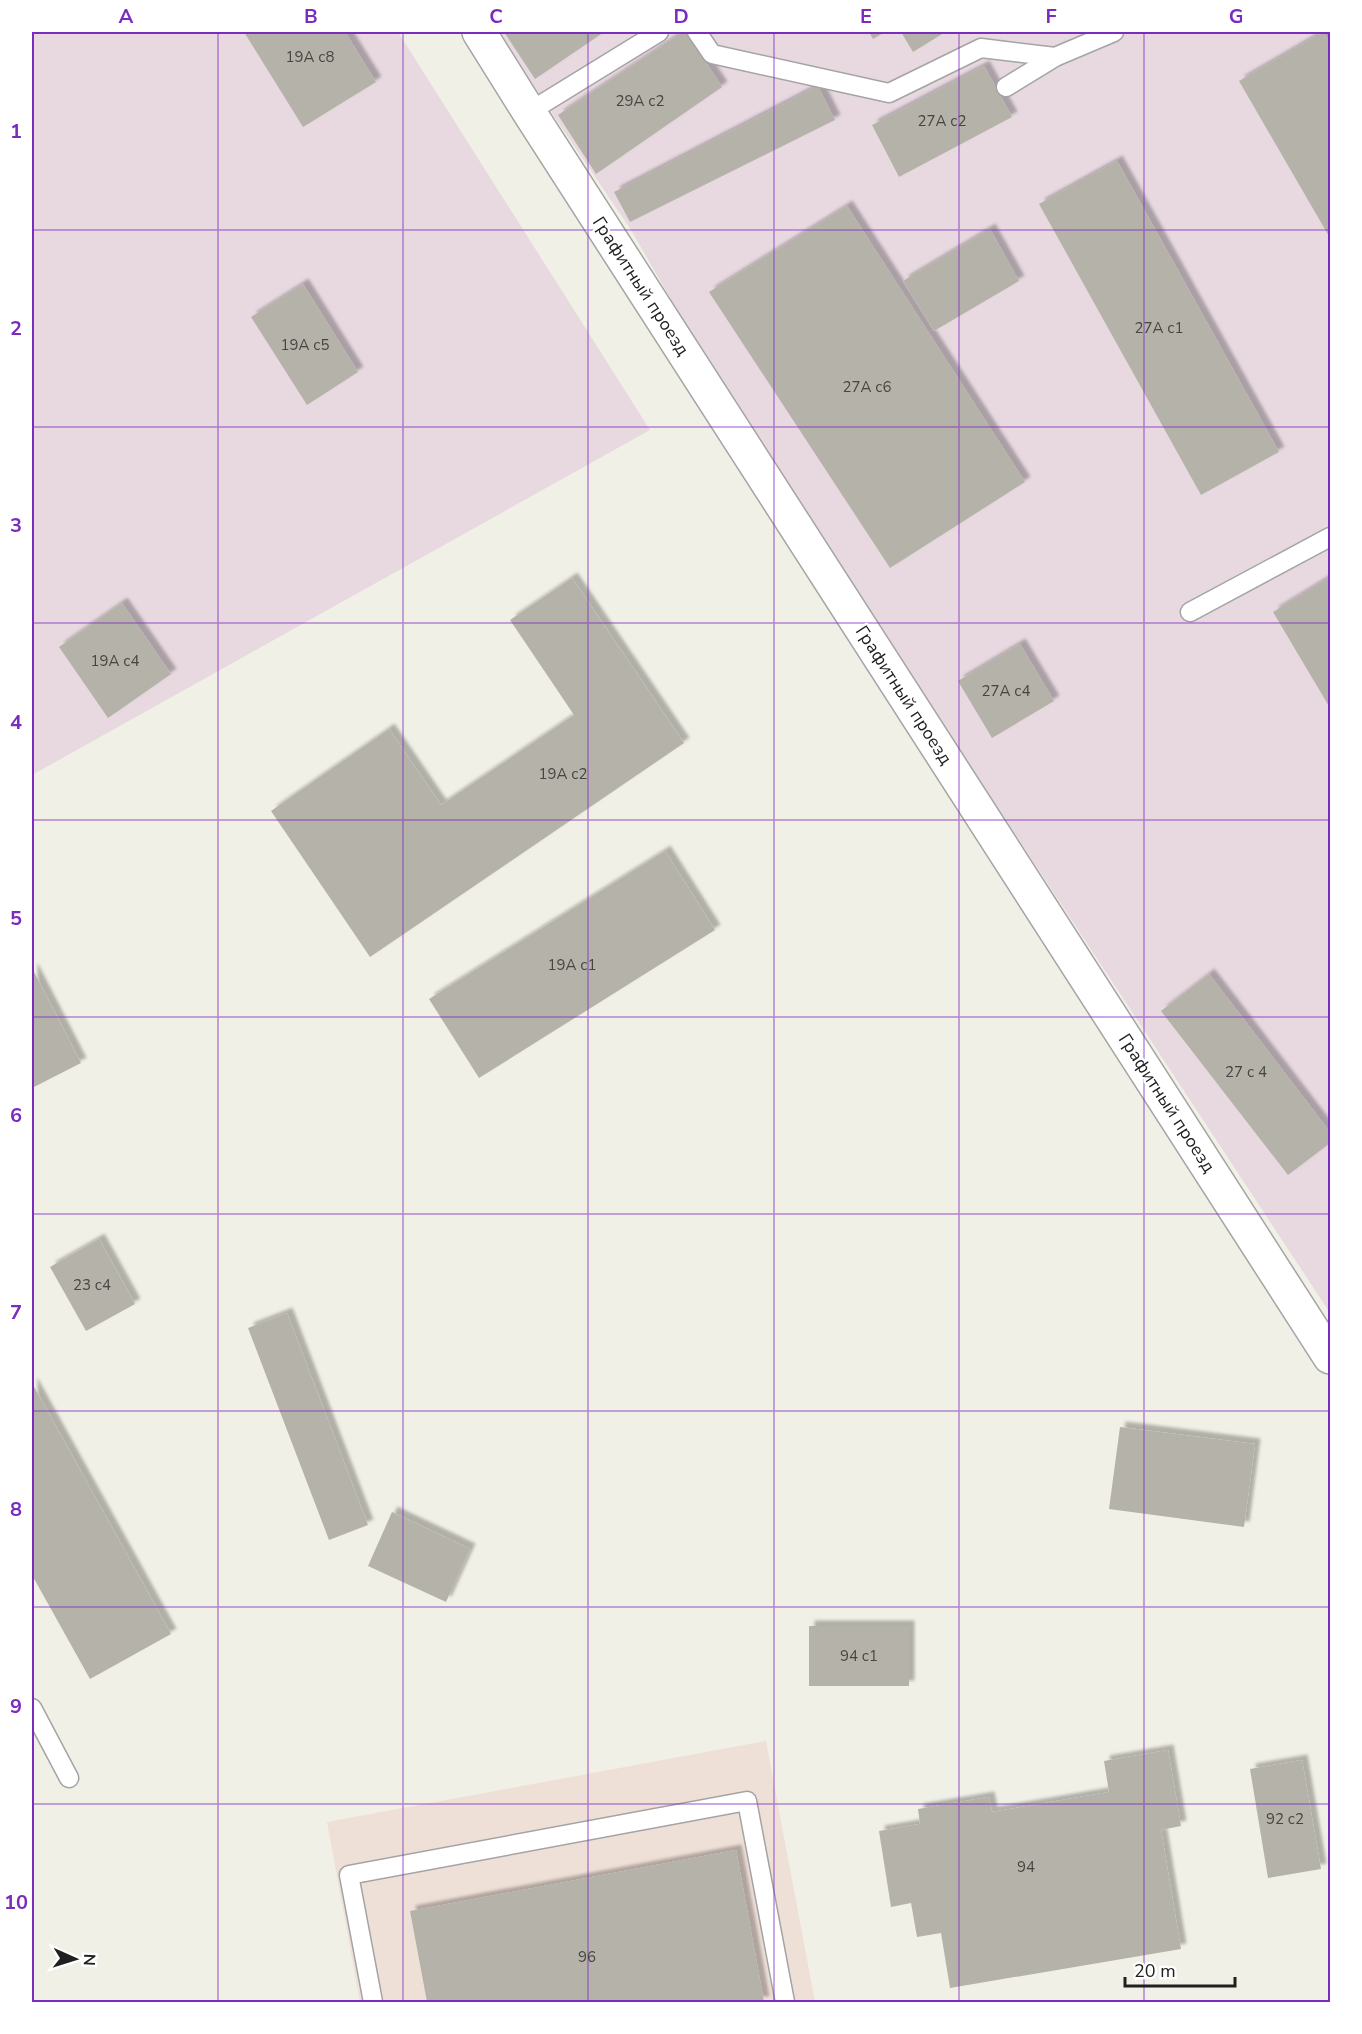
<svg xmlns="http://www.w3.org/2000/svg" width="1362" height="2034" font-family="'Nunito Sans',sans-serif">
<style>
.commercial{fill:#efe0d7}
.industrial{fill:#e8d9e0}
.building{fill:#b5b3a9;filter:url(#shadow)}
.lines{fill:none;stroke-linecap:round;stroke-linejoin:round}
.lane-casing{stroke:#a4a4a4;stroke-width:21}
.street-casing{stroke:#a4a4a4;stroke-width:36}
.lane{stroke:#fff;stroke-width:18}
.street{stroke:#fff;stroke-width:33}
.grid{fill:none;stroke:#7b2cbf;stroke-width:1.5;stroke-opacity:0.55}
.labels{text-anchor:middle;stroke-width:4.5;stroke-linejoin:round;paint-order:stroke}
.number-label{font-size:15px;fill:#454542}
.street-label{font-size:18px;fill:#202020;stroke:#fff}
.neatline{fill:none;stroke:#7b2cbf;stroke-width:2}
.grid-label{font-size:20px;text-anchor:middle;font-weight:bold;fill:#7b2cbf}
</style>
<defs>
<filter id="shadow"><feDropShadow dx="5.5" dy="-5.5" stdDeviation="1.5" flood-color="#0004"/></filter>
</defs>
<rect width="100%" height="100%" fill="#f0f0e6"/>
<path class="commercial" d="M766,1741L815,2002H360L327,1822Z"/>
<path class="industrial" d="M32,32H398L650,430L32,775Z
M497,32H1330V1313L723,390L631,230Z"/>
<path class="building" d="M244,32H345L376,82L303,127Z
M504,32H604L535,79Z
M683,32H686L722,87L596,174L558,115Z
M869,32H885L873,39Z
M901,32H941L942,34L913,52Z
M1323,32L1330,42V238L1239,81Z
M984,66L1012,117L899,177L872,125Z
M818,86L835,120L630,222L614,192Z
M1117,161L1279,452L1201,495L1039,204Z
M847,206L1025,482L890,568L709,292Z
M990,229L1019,281L934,331L903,281Z
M303,284L358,372L307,405L251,317Z
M1330,577V708L1273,612Z
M572,578L684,743L370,957L271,811L389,729L441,805L574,715L510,620Z
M122,603L171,674L108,718L59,647Z
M1020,644L1054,701L992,738L958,681Z
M665,851L715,930L479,1078L429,999Z
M32,968L81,1063L32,1088Z
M1209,974L1330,1132V1143L1288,1175L1161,1011Z
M99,1239L135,1304L86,1331L50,1267Z
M287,1313L368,1525L329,1540L248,1328Z
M32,1383L171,1634L90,1679L32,1575Z
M1120,1427L1255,1444L1244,1527L1109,1509Z
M392,1512L470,1549L446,1602L368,1566Z
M809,1626H909V1686H809Z
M1168,1750L1181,1826L1161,1830L1181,1949L950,1988L941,1933L917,1937L911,1903L891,1907L879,1831L920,1824L918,1809L989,1797L992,1812L1109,1792L1104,1761Z
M1302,1760L1321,1869L1268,1878L1250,1769Z
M736,1850L764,2002H427L410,1911Z"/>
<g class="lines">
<defs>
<path id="lane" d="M697,32L712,54L889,93L981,48L1055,57
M1006,87L1055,57L1114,32
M529,112L659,32
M1190,612L1330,537
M32,1708L69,1778
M373,2002L349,1875L747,1801L785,2002"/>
<path id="street" d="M479,32L529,112L1330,1357"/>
</defs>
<use href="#lane" class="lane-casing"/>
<use href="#street" class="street-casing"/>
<use href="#lane" class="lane"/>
<use href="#street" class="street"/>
</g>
<path class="grid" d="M218,32V2002M403,32V2002M588,32V2002M774,32V2002M959,32V2002M1144,32V2002M32,230H1330M32,427H1330M32,623H1330M32,820H1330M32,1017H1330M32,1214H1330M32,1411H1330M32,1607H1330M32,1804H1330"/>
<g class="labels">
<g class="number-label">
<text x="310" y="62">19А с8</text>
<text x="640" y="106">29А с2</text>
<text x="942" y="126">27А с2</text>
<text x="1159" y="333">27А с1</text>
<text x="305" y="350">19А с5</text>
<text x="867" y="392">27A с6</text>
<text x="115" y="666">19А с4</text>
<text x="1006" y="696">27А с4</text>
<text x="563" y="779">19А с2</text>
<text x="572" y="970">19А с1</text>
<text x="1246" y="1077">27 с 4</text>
<text x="92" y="1290">23 с4</text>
<text x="859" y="1661">94 с1</text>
<text x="1285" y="1824">92 с2</text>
<text x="1026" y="1872">94</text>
<text x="587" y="1962">96</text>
</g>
<g class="street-label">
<text transform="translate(641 286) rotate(57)" y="6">Графитный проезд</text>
<text transform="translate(904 695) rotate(57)" y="6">Графитный проезд</text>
<text transform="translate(1167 1103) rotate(57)" y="6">Графитный проезд</text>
</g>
</g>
<rect width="1362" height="2034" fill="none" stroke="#ffffff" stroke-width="66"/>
<g transform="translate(75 1959) rotate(93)" stroke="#ffffff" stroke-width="4.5" paint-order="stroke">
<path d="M0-4.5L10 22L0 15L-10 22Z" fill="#202020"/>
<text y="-9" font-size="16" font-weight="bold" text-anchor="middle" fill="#202020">N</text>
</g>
<path d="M1125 1977v9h110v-9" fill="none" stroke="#202020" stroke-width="3"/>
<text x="1134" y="1977" font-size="18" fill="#202020" stroke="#ffffff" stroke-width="4.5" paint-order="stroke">20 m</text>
<rect x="33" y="33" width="1296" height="1968" class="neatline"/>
<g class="grid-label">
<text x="126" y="23">A</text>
<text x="311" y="23">B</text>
<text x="496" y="23">C</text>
<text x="681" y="23">D</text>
<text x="866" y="23">E</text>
<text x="1051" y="23">F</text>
<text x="1236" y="23">G</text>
<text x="16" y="138">1</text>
<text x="16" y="335">2</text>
<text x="16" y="532">3</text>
<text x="16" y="729">4</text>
<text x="16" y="925">5</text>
<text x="16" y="1122">6</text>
<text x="16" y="1319">7</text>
<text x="16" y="1516">8</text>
<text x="16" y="1713">9</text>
<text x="16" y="1909">10</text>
</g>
</svg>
